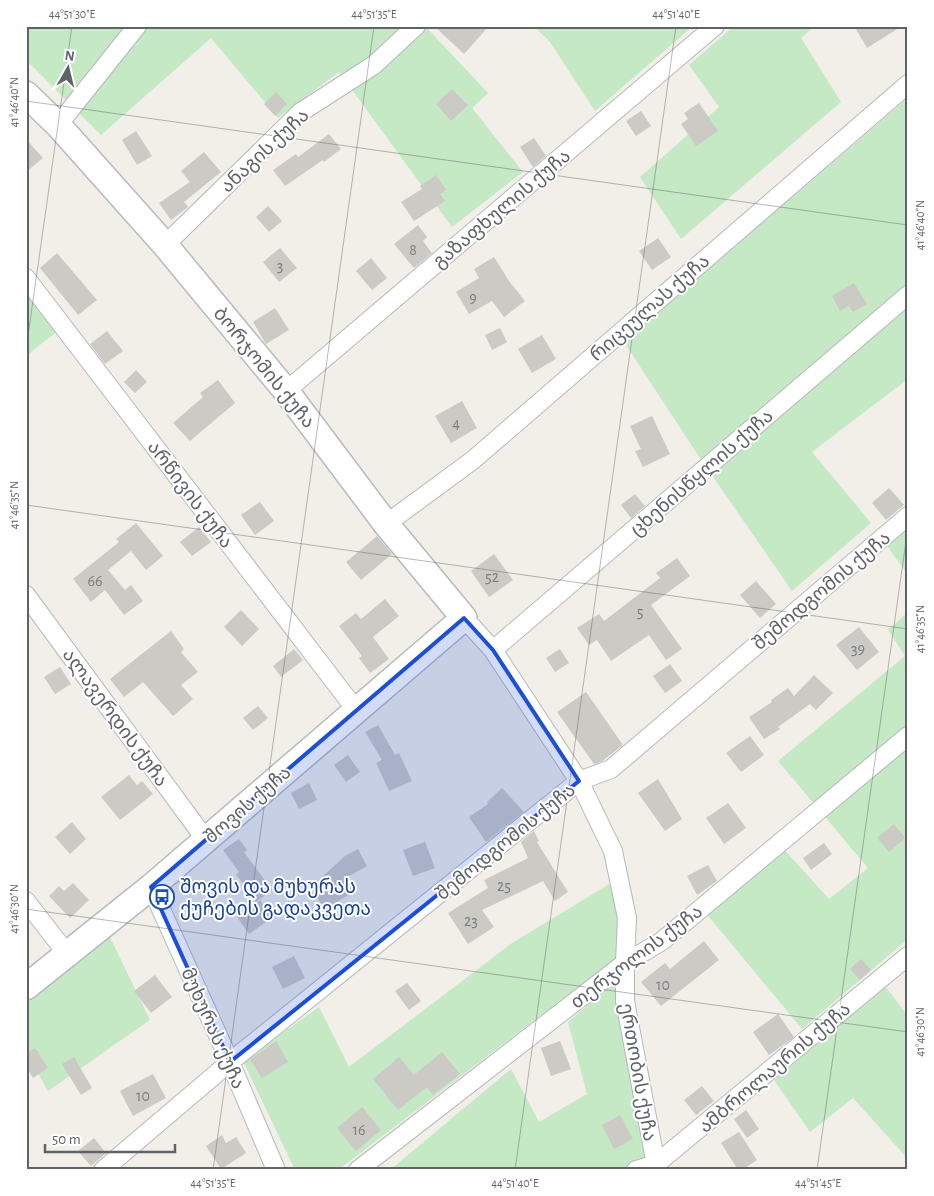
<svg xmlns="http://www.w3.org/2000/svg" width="934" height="1196" font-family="'Alegreya Sans','Noto Sans Georgian',sans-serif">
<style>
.green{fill:#c5e8c5}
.building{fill:#cccac5}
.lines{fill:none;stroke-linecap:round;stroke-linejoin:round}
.street-casing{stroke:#b5b8bc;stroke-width:20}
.secondary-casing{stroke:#b6babf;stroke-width:28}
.street{stroke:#fff;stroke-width:18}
.secondary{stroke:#fff;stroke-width:25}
.marked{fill:#1d4ed8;fill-opacity:0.2;stroke:#1d4ed8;stroke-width:4;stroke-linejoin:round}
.ticks{fill:none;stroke:#5f6368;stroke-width:1;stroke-opacity:0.45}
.labels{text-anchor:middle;stroke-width:4;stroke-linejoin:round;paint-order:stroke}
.number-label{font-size:16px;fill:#7a7d7f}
.street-label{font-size:19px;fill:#5f6368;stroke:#fff}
.transit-label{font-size:19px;fill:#164399;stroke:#fff;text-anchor:start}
.neatline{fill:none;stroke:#5f6368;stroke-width:2}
.ticks-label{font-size:12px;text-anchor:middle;fill:#5f6368}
</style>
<rect width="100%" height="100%" fill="#f1efe8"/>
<path class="green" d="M26,26H425L488,93L472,108L523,172L452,227L339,72L278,118L211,38L101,135L26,60Z
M534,26H693L595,111L550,42Z
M734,26H815L801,38L841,102L681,239L640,177L719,107L689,65Z
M908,98V379L812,452L871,523L792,591L696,452L624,342Z
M26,287L59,330L26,356Z
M908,524V575L885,543Z
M908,612V939L802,1029L705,912L782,847L829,899L868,868L778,761L905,656L888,630Z
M611,883L625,951L338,1170H295L243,1061L319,1007L349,1067L512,943Z
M108,933L150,1020L48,1091L26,1051V1003Z
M624,974L654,1170H390L511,1069L539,1122L587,1094L568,1022Z
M885,986L908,1016V1159L853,1098L810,1132L774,1080Z"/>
<path class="building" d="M434,26H489L464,54Z
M854,26H902L867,48Z
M452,89L468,105L451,121L436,104Z
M276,92L287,104L275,116L264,104Z
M699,103L718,131L696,146L681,124L688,119L684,113Z
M641,111L651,126L636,136L626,121Z
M136,131L152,156L137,165L122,140Z
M329,134L341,149L324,162L323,160L285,186L273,170L296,154L298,157Z
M534,138L546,156L533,167L520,147Z
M26,139L43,158L26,172Z
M204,152L221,172L184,202L188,207L171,220L159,203L190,182L181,171Z
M436,175L446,190L440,194L445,201L414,221L401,202L422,189L420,186Z
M268,206L282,221L269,232L256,217Z
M418,225L427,237L423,241L432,253L414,268L394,244Z
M658,238L671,257L652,270L639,251Z
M280,248L297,268L279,282L263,262Z
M57,253L97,300L78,315L40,268Z
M494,257L509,281L525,301L504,317L492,301L469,314L456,292L479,278L474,269Z
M371,258L387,278L372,290L356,271Z
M854,283L867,304L853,312L849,306L840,311L832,296Z
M275,308L289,330L266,344L253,322Z
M500,328L507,342L492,350L485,335Z
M107,331L123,351L105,364L90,344Z
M542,335L556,359L532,373L518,349Z
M136,370L147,382L135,393L124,382Z
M218,380L235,403L190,441L173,423L203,397L200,393Z
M462,401L477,428L451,443L435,416Z
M652,416L670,454L643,467L635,451L641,449L630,426Z
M889,488L904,505L886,520L872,503Z
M635,494L645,506L631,518L621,505Z
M260,502L274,521L255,535L241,515Z
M136,523L163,556L146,570L131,551L108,570L125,590L131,585L143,601L124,615L105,590L91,602L73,579L119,542L116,539Z
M199,527L211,542L192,556L180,542Z
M377,536L392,554L361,580L346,562Z
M494,554L513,580L489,597L471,571Z
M677,558L690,576L651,605L682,649L666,660L649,635L611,661L597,640L589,645L577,628L599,614L604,621L660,578L656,573Z
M756,581L776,604L760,618L740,595Z
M385,599L399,616L373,637L389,659L370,673L359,658L362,656L339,626L356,613L361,619Z
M241,610L259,629L242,646L224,627Z
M859,627L879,652L857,670L836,645Z
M171,631L184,649L181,652L198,672L181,685L193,699L173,716L143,682L124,697L110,679Z
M294,649L303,660L281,677L273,666Z
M560,649L569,663L555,672L546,658Z
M670,664L682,681L665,693L653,676Z
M60,667L71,684L55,694L44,677Z
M814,675L833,693L816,710L810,704L778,727L780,729L764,739L749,717L772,702L771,700L788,688L794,696Z
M586,692L623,745L601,762L594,764L557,712Z
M258,706L268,718L253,730L243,718Z
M378,725L395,755L399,753L412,781L389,791L376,763L382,760L365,732Z
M750,736L764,755L741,772L726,753Z
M348,755L360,772L346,782L334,765Z
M129,775L137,785L142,781L153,794L120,820L101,797Z
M658,779L682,819L665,831L638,793Z
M309,783L317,800L299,809L291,793Z
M502,788L524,812L486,842L469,817L488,804L487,802Z
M728,803L746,828L724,844L706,818Z
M72,822L86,839L70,854L55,837Z
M894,824L905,838L889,852L877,838Z
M534,831L539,841L537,842L568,892L555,901L543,881L482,910L494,927L468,944L448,913L488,888L484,880L528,858L521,842Z
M239,839L247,850L244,852L272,890L256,902L236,874L239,872L223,850Z
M425,842L435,868L413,876L403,850Z
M824,843L832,854L811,870L803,858Z
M358,849L367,866L344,879L352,893L324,909L311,887L345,856Z
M708,865L717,881L697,895L687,876Z
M73,883L89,900L70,918L49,896L59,886L64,891Z
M260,900L272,918L249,934L237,917Z
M704,941L719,960L661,1006L641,982L665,963L670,969Z
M294,956L305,978L283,989L272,967Z
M861,959L871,970L860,980L850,969Z
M155,975L172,997L151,1013L134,991Z
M407,983L421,1001L409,1010L395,991Z
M778,1014L794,1037L769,1055L753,1032Z
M276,1041L288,1062L262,1078L250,1060Z
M560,1041L571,1069L551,1076L541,1048Z
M35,1048L48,1068L33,1078L26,1067V1053Z
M442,1052L460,1074L433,1095L427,1087L398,1110L373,1079L399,1057L414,1075Z
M74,1057L92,1088L81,1095L62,1064Z
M153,1074L166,1098L133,1116L120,1091Z
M702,1086L714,1101L696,1115L684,1100Z
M362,1107L381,1130L356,1151L337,1128Z
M746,1110L759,1129L747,1138L734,1119Z
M620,1115L633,1139L614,1149L602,1125Z
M739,1132L757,1160L742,1170H738L721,1143Z
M222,1135L226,1143L236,1137L246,1153L221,1169L206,1146Z
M94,1138L106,1153L91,1166L78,1151Z"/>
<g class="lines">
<defs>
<path id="street" d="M58,125L137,26
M165,245L301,112L374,65L416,26
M26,278L356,710
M286,391L715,26
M386,524L473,460L908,84
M26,595L206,840
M464,618L493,650L579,781L613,851L627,918L625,963V1001L657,1170
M493,650L908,295
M151,887L230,1062L276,1170
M26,901L67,954
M103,1170L230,1062L579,781L611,769L908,516
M358,1170L625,963L662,941L908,736
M636,1170L656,1164L908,956"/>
<path id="secondary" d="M26,94L58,125L165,245L286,391L386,524L464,618L151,887L26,987"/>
</defs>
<use href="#street" class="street-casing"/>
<use href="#secondary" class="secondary-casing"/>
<use href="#street" class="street"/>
<use href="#secondary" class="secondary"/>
</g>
<path class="marked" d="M464,618L493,650L579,781L230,1062L151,887Z"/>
<path class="ticks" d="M26,101L908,225M26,350L72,26M26,505L908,629M26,909L908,1032M213,1170L374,26M515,1170L676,26M817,1170L908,527"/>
<defs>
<symbol id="bus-ring" viewBox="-11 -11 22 22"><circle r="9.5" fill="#fff" stroke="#1a4fb4" stroke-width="1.5"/><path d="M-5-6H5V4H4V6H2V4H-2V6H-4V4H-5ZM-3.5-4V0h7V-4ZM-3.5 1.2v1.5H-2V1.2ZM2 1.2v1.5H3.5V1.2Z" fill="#1a4fb4"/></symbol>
</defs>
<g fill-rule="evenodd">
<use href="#bus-ring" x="148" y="883" width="28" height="28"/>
</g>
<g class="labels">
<g class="number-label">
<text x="413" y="255">8</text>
<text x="280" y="271">3</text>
<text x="473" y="303">9</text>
<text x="456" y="428">4</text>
<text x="492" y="582">52</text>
<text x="95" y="586">66</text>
<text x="640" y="617">5</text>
<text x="858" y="654">39</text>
<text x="504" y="891">25</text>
<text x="471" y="926">23</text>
<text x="663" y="990">10</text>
<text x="143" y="1101">10</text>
<text x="359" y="1135">16</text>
</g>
<g class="street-label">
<text transform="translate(264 150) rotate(-43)" y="7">ანაგის ქუჩა</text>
<text transform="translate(501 208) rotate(-40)" y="7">გაზაფხულის ქუჩა</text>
<text transform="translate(649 307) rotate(-41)" y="7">რიცეულას ქუჩა</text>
<text transform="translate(265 367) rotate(51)" y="7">ბორჯომის ქუჩა</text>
<text transform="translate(701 472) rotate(-41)" y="7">ცხენისწყლის ქუჩა</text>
<text transform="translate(191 494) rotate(53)" y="7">არწივის ქუჩა</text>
<text transform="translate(821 590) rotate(-40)" y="7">შემოდგომის ქუჩა</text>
<text transform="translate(116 717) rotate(54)" y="7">ალავერდის ქუჩა</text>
<text transform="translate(247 804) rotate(-41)" y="7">შოვის ქუჩა</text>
<text transform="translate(505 841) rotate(-39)" y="7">შემოდგომის ქუჩა</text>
<text transform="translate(636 956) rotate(-37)" y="7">თერჯოლის ქუჩა</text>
<text transform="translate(214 1028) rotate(66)" y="7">მუხურას ქუჩა</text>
<text transform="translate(774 1067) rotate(-40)" y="7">ამბროლაურის ქუჩა</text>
<text transform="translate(639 1072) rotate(80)" y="7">ერთობის ქუჩა</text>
</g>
<g class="transit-label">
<text x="180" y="893">შოვის და მუხურას<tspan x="180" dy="22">ქუჩების გადაკვეთა</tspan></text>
</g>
</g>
<rect width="934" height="1196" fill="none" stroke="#ffffff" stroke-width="55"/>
<g transform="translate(68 68) rotate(8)" stroke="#ffffff" stroke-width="4" paint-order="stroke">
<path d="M0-4L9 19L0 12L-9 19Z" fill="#5f6368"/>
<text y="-8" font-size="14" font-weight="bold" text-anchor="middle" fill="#5f6368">N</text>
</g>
<path d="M45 1144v8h130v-8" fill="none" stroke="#5f6368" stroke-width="2.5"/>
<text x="52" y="1144" font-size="15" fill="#5f6368" stroke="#ffffff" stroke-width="4" paint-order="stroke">50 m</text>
<rect x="28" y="28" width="878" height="1140" class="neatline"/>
<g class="ticks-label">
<text x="72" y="18">44°51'30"E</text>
<text x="374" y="18">44°51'35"E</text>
<text x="676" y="18">44°51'40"E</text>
<text transform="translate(14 102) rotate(-90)" y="4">41°46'40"N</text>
<text transform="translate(920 225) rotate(-90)" y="4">41°46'40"N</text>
<text transform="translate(14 505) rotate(-90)" y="4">41°46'35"N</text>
<text transform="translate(920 629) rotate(-90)" y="4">41°46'35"N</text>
<text transform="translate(14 909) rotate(-90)" y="4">41°46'30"N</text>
<text transform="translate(920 1032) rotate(-90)" y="4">41°46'30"N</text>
<text x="213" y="1187">44°51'35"E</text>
<text x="515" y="1187">44°51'40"E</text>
<text x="818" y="1187">44°51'45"E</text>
</g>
</svg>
